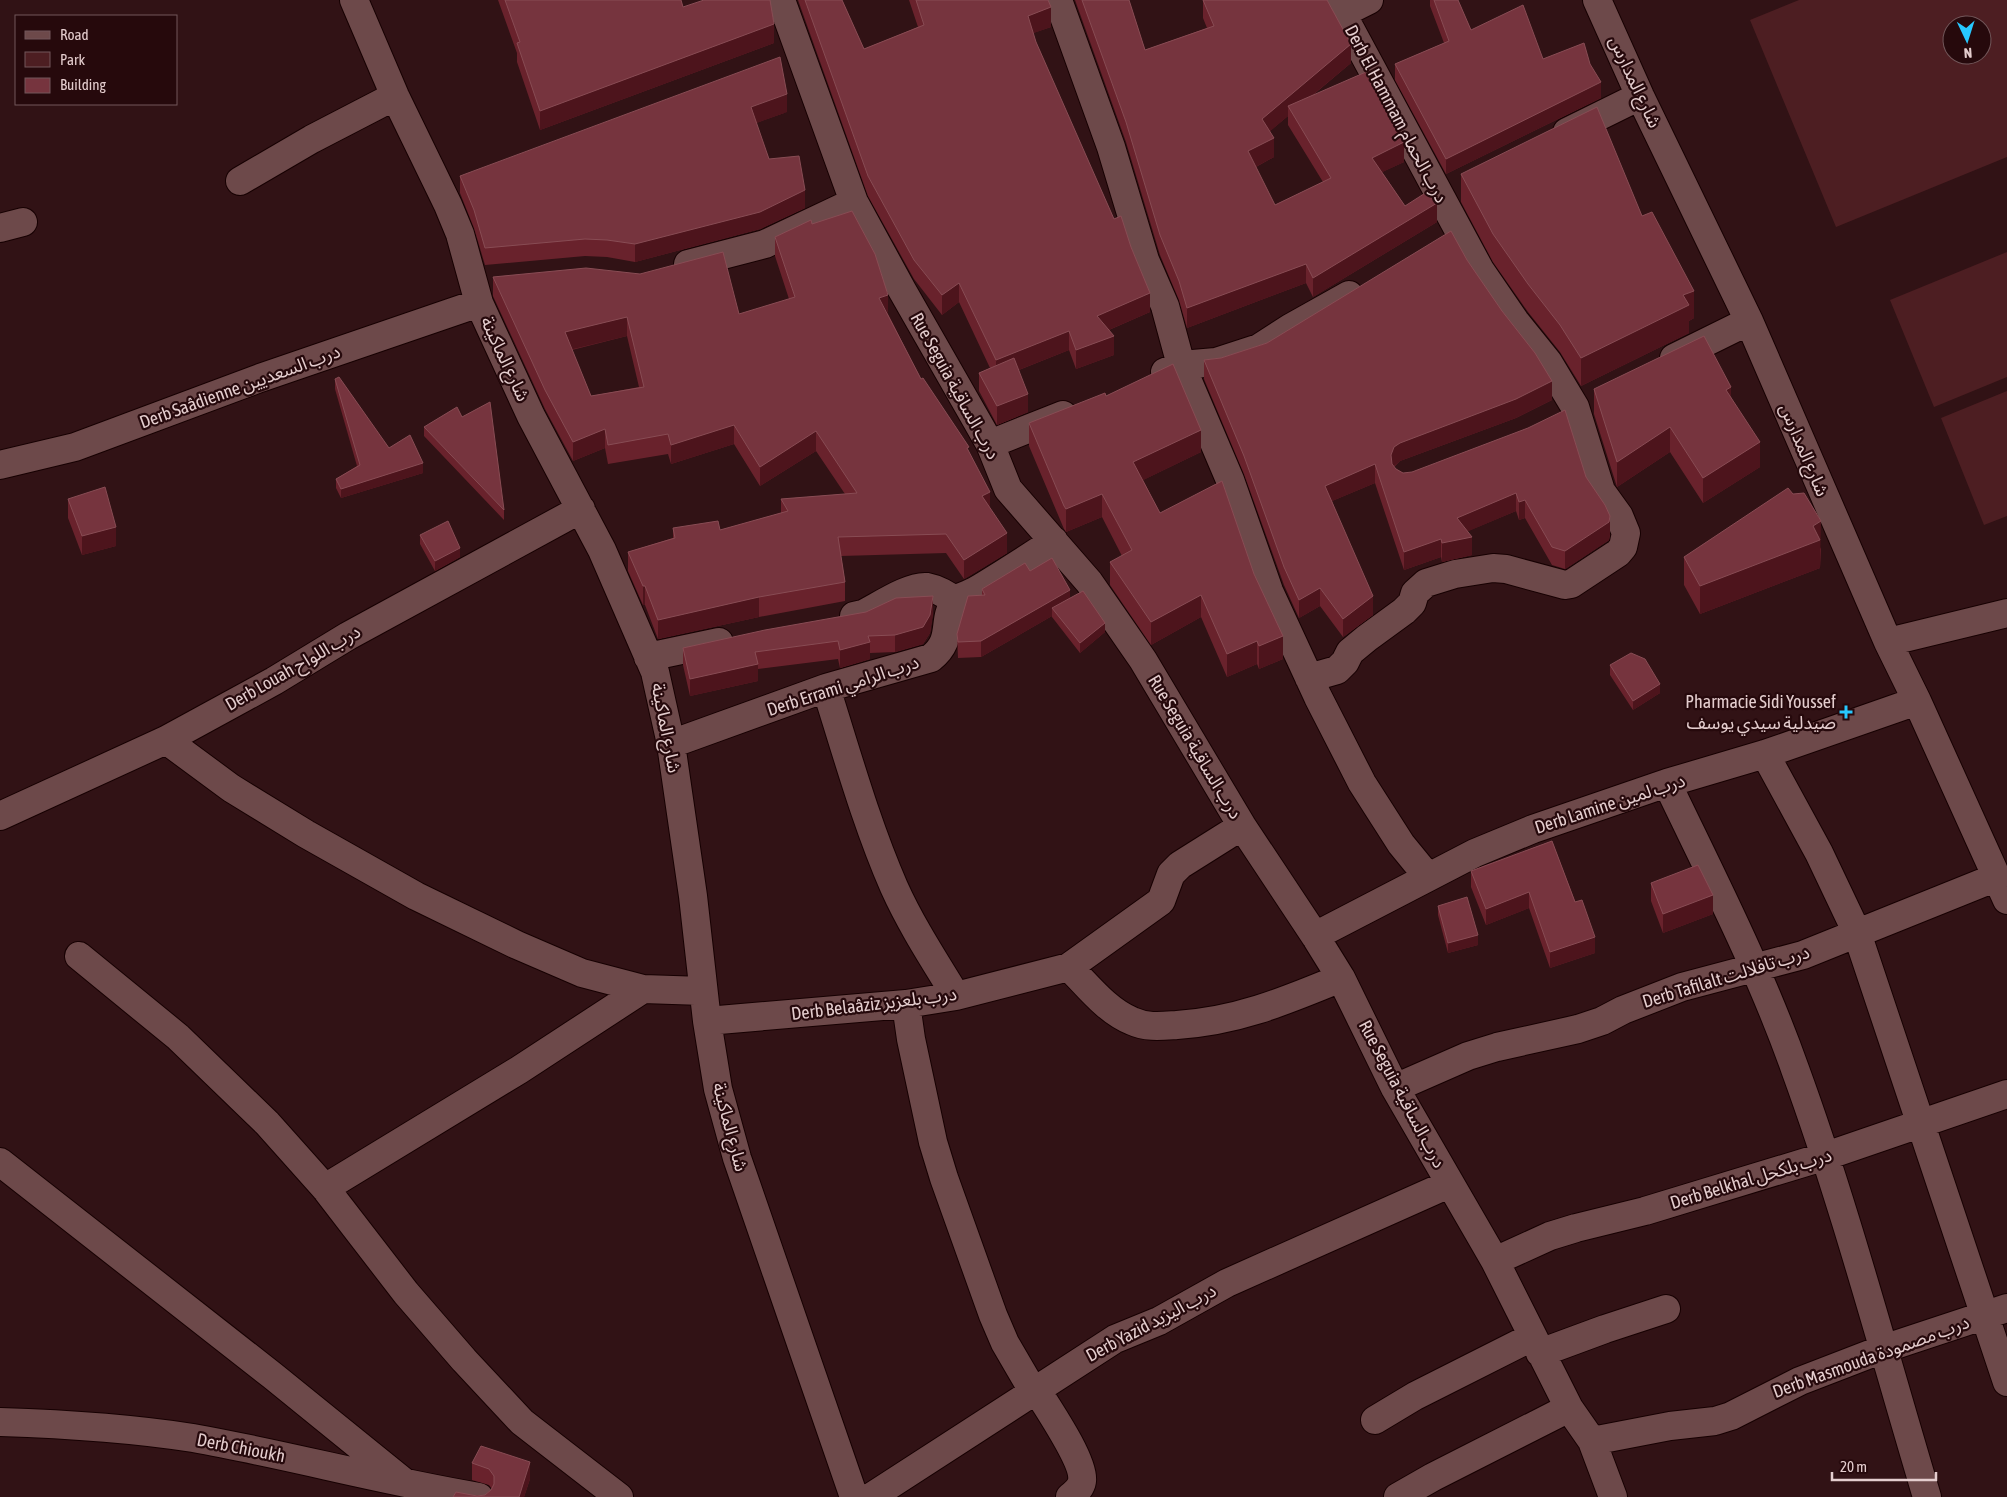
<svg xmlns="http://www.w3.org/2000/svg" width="2007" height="1497" font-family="'Asap Condensed','Noto Sans Arabic',sans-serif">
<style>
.green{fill:#4d1e22;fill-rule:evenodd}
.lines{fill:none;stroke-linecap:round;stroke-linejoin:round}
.minor-casing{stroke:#170002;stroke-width:30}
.minor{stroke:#6d494a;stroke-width:28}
.wall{fill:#69222c;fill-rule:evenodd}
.shaded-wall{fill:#4d141c}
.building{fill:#76343e;stroke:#884c54;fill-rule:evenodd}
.poi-dot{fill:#27c8ff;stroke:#26090c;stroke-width:2}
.labels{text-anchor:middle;stroke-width:4.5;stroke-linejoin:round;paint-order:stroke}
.street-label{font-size:18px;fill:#e4cdce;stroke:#26090c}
.poi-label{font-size:18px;fill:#e4cdce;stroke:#26090c;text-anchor:end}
</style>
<rect width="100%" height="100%" fill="#311215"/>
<path class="green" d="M1799,0H2007V157L1836,227L1750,20ZM1952,25H1982V55H1952Z
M2007,252V377L1934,407L1890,300Z
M2007,391V516L1984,525L1941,418Z"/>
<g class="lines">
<defs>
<path id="minor" d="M354,0L395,96L448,205L460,234L479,303L531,416L602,550L655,672L671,744L693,896L707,1021L718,1089L737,1158L854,1497
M781,0L854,202L902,290L990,444L1008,489L1089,582L1143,660L1242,826L1315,936L1341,978L1395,1088L1495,1261L1569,1408L1592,1441L1613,1497
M1058,0L1111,147L1145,260L1165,306L1181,365L1230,480L1269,591L1318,697L1362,783L1401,844L1428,877
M1597,0L1640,96L1749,321L1888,642L1917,701L2007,900
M1341,3L1351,9L1369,0
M1567,132L1640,96
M240,181L312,139L395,96
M0,228L23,222
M688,264L765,244L854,202
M1674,358L1749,321
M1165,372L1181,365L1216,362L1259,348L1290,328L1349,295
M990,444L1063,415
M0,465L75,447L260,378L479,303
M854,616L863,614C879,606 910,585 927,587C938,589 947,595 956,601
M1888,642L2007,613
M648,657L719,642
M1309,678L1337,670L1345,662L1350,652L1367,638L1404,611L1412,603L1415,593L1426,583L1455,574L1493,568L1506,569L1565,585L1571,584L1618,553L1623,547L1626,533L1619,516L1601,491L1575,407L1548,362L1515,321L1480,270L1338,6L1341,3L1339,0
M826,688C847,754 866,823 894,887C911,925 934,960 956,996
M166,740L231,788L306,834L416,896L517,945L582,973L643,989L703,991
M671,744L826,688L931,658C955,639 941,621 955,602C959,596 968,595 975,591C1002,575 1028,558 1054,541
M1765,754L1819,853L1857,933L2007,1382
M1667,783C1712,877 1760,970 1795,1069C1846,1209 1884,1354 1927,1497
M0,816L166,740L274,681L348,636L581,509
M1315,936L1475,853L1533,829L1667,783L1765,754L1917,701
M79,956L178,1037L267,1123L325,1188L406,1293L464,1360L522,1422L619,1497
M1069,967L1161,901L1171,874L1180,865L1242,826
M906,1004L911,1039L933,1142L944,1178L993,1315L1005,1343L1033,1391
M707,1021L906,1004L956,996L1069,967C1088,986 1107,1011 1132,1021C1147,1028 1162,1026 1177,1025C1238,1021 1285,1001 1341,978
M1395,1088L1468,1056L1497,1047L1578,1029L1602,1021L1623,1010L1682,987L1803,955L1997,877
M0,1162L273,1376L405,1483
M325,1188L519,1070L643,989
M1495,1261L1550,1236L1576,1228L1645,1211L1826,1156L2007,1094
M1540,1353L1605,1329L1666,1309
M1036,1389C1047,1407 1085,1462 1082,1481C1081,1488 1075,1493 1070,1497
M1375,1420L1415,1396L1532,1337
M0,1422C64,1424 129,1428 193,1438C289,1455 383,1481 479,1497
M1592,1441L1670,1426L1715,1421L1731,1416L1800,1381L1883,1349L2007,1308
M871,1497L1115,1339L1159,1321L1227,1283L1449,1184
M1398,1497L1433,1477L1569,1408"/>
</defs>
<use href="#minor" class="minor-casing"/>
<use href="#minor" class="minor"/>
</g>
<path class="wall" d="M498,0H681L683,7L774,43L540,130L517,62V53Z
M798,0H842L864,49L918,27L909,0H1048L1051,27L1033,33L1036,42L1150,312L1109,330L1114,355L1076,369L1069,350L1019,370L1028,412L997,425L979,391V373L990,368L959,302L942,315L914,279L868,196Z
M1075,0H1129L1145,50L1207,28L1203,18V0H1327L1351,63L1313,95L1404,162L1382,172L1405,206L1437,222L1313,297L1306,283L1187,328L1179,300L1160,255L1126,142ZM1288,116V125L1323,182L1275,205L1256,167L1274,157L1270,131Z
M1430,0H1458L1471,30L1543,59L1601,98L1446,174L1395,80V64L1444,43L1430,6Z
M787,112L756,123L769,159L805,208L760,229L635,262L607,257L585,256L485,265L474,228L460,193V176Z
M1461,174L1642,216L1694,318L1689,321V333L1581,386L1560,352L1528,312L1493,262L1461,202Z
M812,224L888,314L921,379L969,452L1007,553L964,579L946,553L841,556L845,582V601L759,617L658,639L645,605H643L628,571V552L673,538V528L720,530L781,513V499L845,494L816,451L760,486L734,444L671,464L668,454L608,464L605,448L573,461L545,409L493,296V277L739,314L789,299L775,256V237ZM627,336L639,387L591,396L572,350Z
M1467,260L1552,400L1516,418L1400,461L1394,467L1396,469L1403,473L1586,477L1610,534L1609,540L1565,569L1552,565L1525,518L1519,520L1516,511L1468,531L1472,555L1442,562L1441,557L1404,570L1375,483L1332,501L1373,615L1343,637L1320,606L1299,618L1284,585L1244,474L1204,379V360L1221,358L1267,343Z
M335,379L389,448L423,473L341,498L336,488V479L357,466L335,389Z
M1594,389L1731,397L1760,467L1703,503L1670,452L1617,487L1594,414Z
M1106,396L1201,452L1143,480L1160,513L1283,659L1259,669L1257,664L1227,677L1201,617L1151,645L1110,585V562L1122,556L1102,517L1066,532L1064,529L1029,446V423Z
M424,427L504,510V520L424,436Z
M1793,494L1821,549L1820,568L1700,614L1684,585V557Z
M68,499L116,546L82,555L68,518Z
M420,535L460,557L435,571L420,544Z
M1030,571L1070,598L1105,632L1080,653L1052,617V616L981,657L958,658L957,634L982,595V589Z
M933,613L930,633L923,644L895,652L870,653V659L840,668L838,659L758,669V681L690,696L683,665V648Z
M1610,665L1660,693L1633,710L1610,675Z
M1552,841L1595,953L1550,968L1529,908L1486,925L1471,887V871Z
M1651,883L1713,914L1663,933L1651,901Z
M1438,906L1478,945L1448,953L1438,915Z
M472,1463L530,1479L524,1497H453L485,1495L491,1490L492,1489L489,1485L472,1480Z"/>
<path class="shaded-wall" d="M1051,7V27L1028,35V16Z
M774,24V43L540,130V111Z
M1351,44V63L1292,112L1288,106V116L1262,138V119Z
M1601,82V98L1446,174V159Z
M787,94V112L751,125V107Z
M1274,138V157L1248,171V151Z
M1404,142V162L1372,177V158Z
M805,190V208L760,229L635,262V244Z
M1437,203V222L1313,297V278Z
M1306,264V283L1187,328V308Z
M959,283V302L942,315V295Z
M1694,291V318L1689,321V333L1581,386V358L1683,295Z
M1150,293V312L1097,335V316Z
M888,295V314L879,298Z
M627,317V336L565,351V332Z
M1069,331V350L996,379V360Z
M1114,336V355L1076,369V350Z
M1552,381V400L1516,418L1400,461L1394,466L1391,473V455L1394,447L1400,443Z
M1731,387V412L1726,390Z
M1028,394V412L997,425V406Z
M734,425V444L671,464V445Z
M1670,427V452L1617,487V462Z
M605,429V448L573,461V442Z
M1201,430V452L1133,485V462Z
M816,431V451L760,486V467Z
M1760,442V467L1703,503V478Z
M423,463V473L341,498V489Z
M1375,464V483L1325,504V486Z
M990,492V511L982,496Z
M1516,493V511L1457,536V518Z
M1102,494V517L1066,532V509Z
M1525,500V518L1519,520V502Z
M1610,516V534L1609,540L1565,569V551Z
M1821,521L1820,568L1700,614V586L1813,526Z
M116,527V546L82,555V536Z
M1007,533V553L964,579V560Z
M1472,537V555L1442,562V543Z
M1441,539V557L1404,570V552Z
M460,548V557L435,571V561Z
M643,586H645V605H643Z
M1320,588V606L1299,618V600Z
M1070,590V605L1052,608V616L981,657V641Z
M1201,595V617L1151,645V622Z
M933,596V613L930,633L923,644L895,652V635Z
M1373,596V615L1343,637V619Z
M759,597V617L658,639V620Z
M1105,623V632L1080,653V643Z
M1283,636V659L1259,669V646Z
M1257,641V664L1227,677V654Z
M870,642V659L840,668V650Z
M758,664V681L690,696V679Z
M1660,684V693L1633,710V701Z
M1529,892V908L1486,925V909Z
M1713,895V914L1663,933V914Z
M1478,935V945L1448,953V943Z
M1595,937V953L1550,968V952Z
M530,1462V1479L524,1497H519Z"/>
<path class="building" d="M505,0H681L683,7L704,0H770L774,24L540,111L517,43L520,42Z
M805,0H842L864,49L924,25L916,0H1048L1051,7L1028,16L1036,42L1114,219L1121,216L1131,247L1150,293L1097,316L1114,336L1076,350L1069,331L996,360L959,283L942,295L914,260L868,176Z
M1082,0H1129L1145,50L1214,26L1203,0H1327L1351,44L1262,119L1274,138L1248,151L1275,205L1331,178L1288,106L1366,72L1404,142L1372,158L1405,206L1430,190L1437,203L1313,278L1306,264L1187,308L1179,281L1160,235L1126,122Z
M1434,0H1458L1471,30L1523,5L1543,59L1584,43L1590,64L1601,82L1446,159L1395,64L1449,41Z
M780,57L787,94L751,107L769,159L799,156L805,190L760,212L635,244L607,240L585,239L485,248L474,210L460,176Z
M1597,107L1642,216L1652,212L1694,291L1683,295L1689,305L1581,358L1560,325L1528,284L1493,234L1461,174Z
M852,211L875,254L888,295L879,298L921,379L923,378L969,447L967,448L990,492L982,496L1007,533L964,560L946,534L838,537L845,582L759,597L658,620L645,586H643L628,552L675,538L673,528L718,521L720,530L788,511L781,499L857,493L816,431L760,467L734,425L671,445L668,434L608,445L605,429L573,442L545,390L493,277L586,268L640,274L723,252L739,314L795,297L775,237L811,220L812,224ZM627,317L644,387L591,396L565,332Z
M1451,231L1467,260L1502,311L1535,353L1552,381L1516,399L1400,443L1394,447L1391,455L1392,464L1396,469L1403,473L1412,472L1528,428L1565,410L1586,477L1605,505L1610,516L1609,522L1565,551L1552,547L1525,500L1519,502L1516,493L1457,518L1472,537L1442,543L1441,539L1404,552L1375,464L1325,486L1373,596L1343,619L1320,588L1299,600L1284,567L1244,456L1204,360L1221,358L1267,343Z
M1704,336L1731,387L1726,390L1760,442L1703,478L1670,427L1617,462L1594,389Z
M1014,358L1028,394L997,406L979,373Z
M1173,364L1201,430L1133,462L1160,513L1222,481L1254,574L1283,636L1259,646L1257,641L1227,654L1201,595L1151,622L1110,562L1132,550L1102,494L1066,509L1064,506L1029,423L1105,393L1106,396Z
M339,377L389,448L410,435L423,463L341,489L336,479L360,465L335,379Z
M490,402L504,510L424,427L457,407L462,417Z
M105,487L116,527L82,536L68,499Z
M1788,488L1793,494L1804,493L1821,521L1813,526L1820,540L1700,586L1684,557Z
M448,521L460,548L435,561L420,535Z
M1052,558L1070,590L981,641L958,642L957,634L968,596L985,595L982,589L1025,563L1030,571Z
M1083,591L1105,623L1080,643L1052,608Z
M933,596L930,615L923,627L895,635L868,636L870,642L840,650L838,641L755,652L758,664L690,679L683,648L765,630L866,612L896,598Z
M1631,653L1645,659L1660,684L1633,701L1610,665Z
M1552,841L1575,902L1582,900L1595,937L1550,952L1529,892L1486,909L1471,871Z
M1698,865L1713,895L1663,914L1651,883Z
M1467,897L1478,935L1448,943L1438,906Z
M481,1446L530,1462L519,1497H453L456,1492L477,1496L485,1495L491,1490L494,1484V1476L489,1469L472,1463Z"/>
<path class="poi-dot" d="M1843.5 704.5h5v5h5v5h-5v5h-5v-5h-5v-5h5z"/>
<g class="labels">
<g class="street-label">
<text transform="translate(1635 82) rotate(65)" y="6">شارع المدارس</text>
<text transform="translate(1396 114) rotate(62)" y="6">Derb El Hammam درب الحمام</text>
<text transform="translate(505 359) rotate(65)" y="6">شارع الماكينة</text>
<text transform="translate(955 386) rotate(61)" y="6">Rue Seguia درب الساقية</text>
<text transform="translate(240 387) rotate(-20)" y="6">Derb Saâdienne درب السعديين</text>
<text transform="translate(1804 450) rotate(67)" y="6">شارع المدارس</text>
<text transform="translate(293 668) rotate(-30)" y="6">Derb Louah درب اللواح</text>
<text transform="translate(843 686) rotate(-18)" y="6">Derb Errami درب الرامي</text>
<text transform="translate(666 728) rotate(79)" y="6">شارع الماكينة</text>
<text transform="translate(1195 747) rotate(59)" y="6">Rue Seguia درب الساقية</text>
<text transform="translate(1610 804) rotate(-18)" y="6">Derb Lamine درب لمين</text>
<text transform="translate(1726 977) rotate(-17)" y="6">Derb Tafilalt درب تافلالت</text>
<text transform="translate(874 1004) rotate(-7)" y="6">Derb Belaâziz درب بلعزيز</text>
<text transform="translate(1402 1094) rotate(62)" y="6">Rue Seguia درب الساقية</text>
<text transform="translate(730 1127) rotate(75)" y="6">شارع الماكينة</text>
<text transform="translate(1751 1179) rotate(-17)" y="6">Derb Belkhal درب بلكحل</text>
<text transform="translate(1151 1323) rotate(-28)" y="6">Derb Yazid درب اليزيد</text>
<text transform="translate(1871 1357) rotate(-20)" y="6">Derb Masmouda درب مصمودة</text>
<text transform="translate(241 1448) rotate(11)" y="6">Derb Chioukh</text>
</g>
<g class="poi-label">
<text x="1836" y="708">Pharmacie Sidi Youssef<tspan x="1836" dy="21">صيدلية سيدي يوسف</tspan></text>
</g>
</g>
<rect x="15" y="15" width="162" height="90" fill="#26090c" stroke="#72575a"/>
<rect x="25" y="31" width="25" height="8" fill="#6d494a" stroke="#72575a"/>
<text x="60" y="40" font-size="15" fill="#e4cdce">Road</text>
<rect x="25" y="52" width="25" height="15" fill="#4d1e22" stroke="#72575a"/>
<text x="60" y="65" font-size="15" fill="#e4cdce">Park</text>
<rect x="25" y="78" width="25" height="15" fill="#76343e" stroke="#72575a"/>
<text x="60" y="90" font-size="15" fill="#e4cdce">Building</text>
<g transform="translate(1967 40) rotate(176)"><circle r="24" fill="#26090c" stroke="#72575a"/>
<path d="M0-4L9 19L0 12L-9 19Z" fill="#27c8ff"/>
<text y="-8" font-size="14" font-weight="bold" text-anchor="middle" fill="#e4cdce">N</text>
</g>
<path d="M1832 1472v8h104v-8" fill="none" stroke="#e4cdce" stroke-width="2.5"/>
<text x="1840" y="1472" font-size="15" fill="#e4cdce" stroke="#26090c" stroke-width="4" paint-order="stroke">20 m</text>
</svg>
